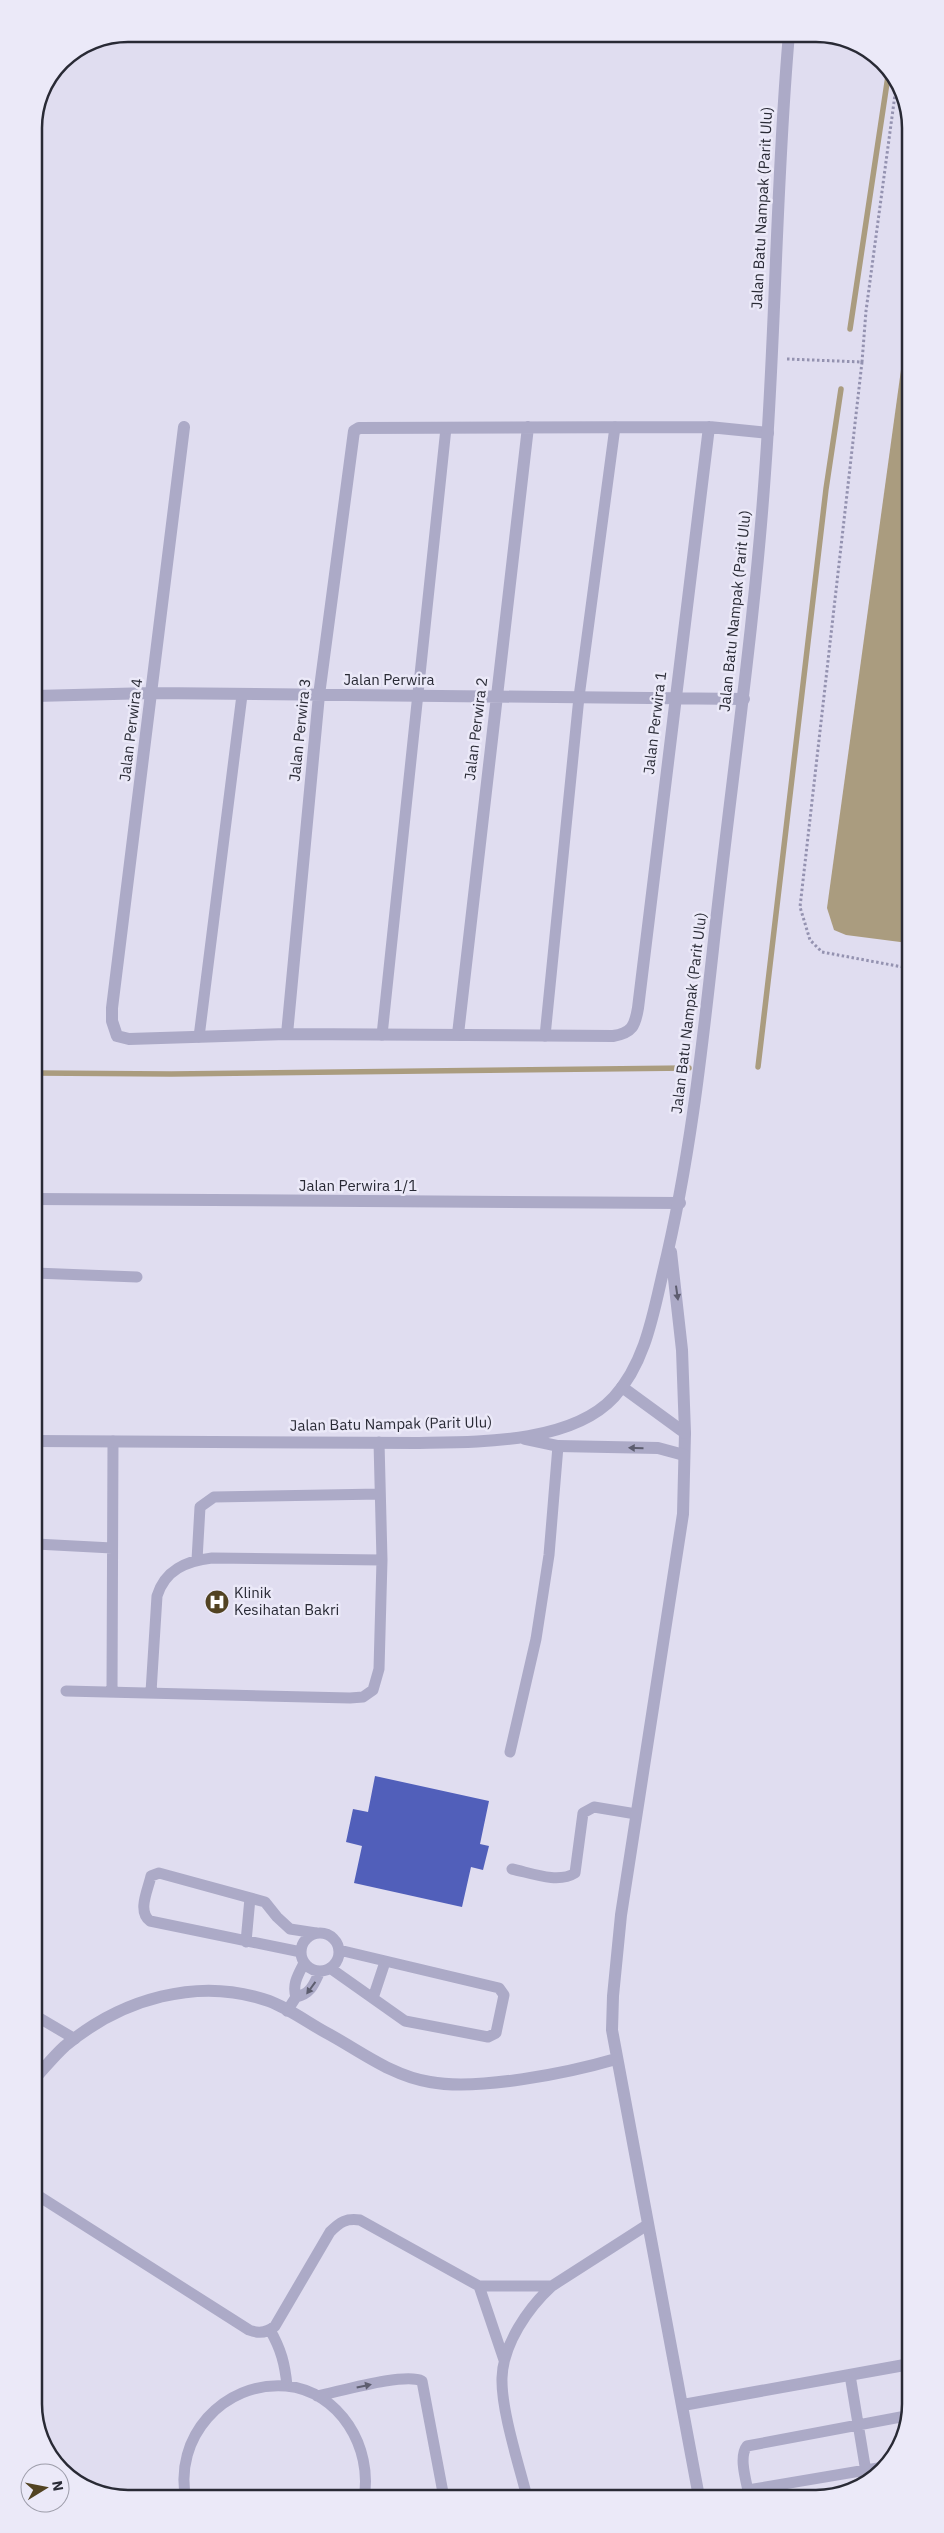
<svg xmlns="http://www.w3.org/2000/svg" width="944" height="2533" font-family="'IBM Plex Sans',sans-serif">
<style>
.water{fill:#aa9c7f}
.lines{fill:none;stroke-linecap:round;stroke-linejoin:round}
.stream{stroke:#aa9c7f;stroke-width:5.5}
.building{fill:#515fba}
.path{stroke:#9492b0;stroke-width:3;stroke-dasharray:2.5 2.5;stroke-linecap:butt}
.service{stroke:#acaac7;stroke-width:11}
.minor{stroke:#acaac7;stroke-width:12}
.tertiary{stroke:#acaac7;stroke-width:12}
.oneway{fill:#5d5d6f}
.labels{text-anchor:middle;stroke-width:5;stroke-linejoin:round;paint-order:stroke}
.street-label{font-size:15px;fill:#292a35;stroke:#ebe9f8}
.poi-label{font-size:15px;fill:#292a35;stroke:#ebe9f8;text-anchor:start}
.rim{fill:none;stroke:#292a35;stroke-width:2.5}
</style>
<rect width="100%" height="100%" fill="#e0ddf0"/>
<path class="water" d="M907,326L908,943L846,935L834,930L827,908Z"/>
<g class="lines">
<path class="stream" d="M850,329L888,76
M758,1067L826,489L841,389
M35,1073L171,1074L689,1068"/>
</g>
<path class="building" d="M375,1776L489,1801L480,1844L489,1846L483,1870L471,1867L462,1907L354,1883L362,1846L346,1842L353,1809L368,1812Z"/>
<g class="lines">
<path class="path" d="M787,359L862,362L866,311L896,87
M862,362L800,907L810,940L822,952L908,968"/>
<path class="service" d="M382,1035L446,428
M545,1036L579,697L615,427
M199,1037L242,695
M35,1273L137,1277
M36,1544L112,1548
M197,1560L200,1507L214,1497L380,1494
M66,1691L350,1698L363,1697L373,1690L379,1669L382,1560L379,1442
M112,1691L113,1441
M151,1692L157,1596C165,1570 186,1561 212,1558L382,1560
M510,1752L536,1639L549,1555L558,1446
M512,1869C531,1873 558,1884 575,1873L583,1813L594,1807L636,1814
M301 1952a19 19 0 1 1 38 0a19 19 0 1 1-38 0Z
M246,1942L250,1898
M301,1952L150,1921C137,1911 148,1890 151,1876L159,1873L265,1902L277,1917L290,1929L316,1933
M330,1968L405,2021L488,2037L496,2033L504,1995L499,1988L339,1950
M296,1997C292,1984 298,1975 304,1963
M373,1998L385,1962
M287,2011L296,1997C311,1994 314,1984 320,1971
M36,2016L75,2039
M37,2195L249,2330C259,2334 267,2333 275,2326L330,2232C340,2222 346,2218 360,2220L479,2286H552
M479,2286L504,2360
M270,2330C281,2349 285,2364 287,2386
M850,2375L867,2478
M317,2396C338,2392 405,2372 422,2381L444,2498
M748,2490L884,2467
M749,2496C747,2483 738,2457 747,2446L906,2416
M527,2497C519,2465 501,2410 502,2378C503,2344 528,2308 552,2286L647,2225
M186,2499C173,2438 223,2381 286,2386C340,2391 373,2448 364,2498"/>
<path class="minor" d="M184,427L112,1008V1021L117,1036L129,1039L287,1034L613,1036C632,1033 635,1026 638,1008L709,427
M35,696L152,693L744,699
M287,1034L319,695L354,431L359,428L709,427L768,433
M458,1034L528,427
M35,1199L680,1203
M622,1387L685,1433L683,1514L621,1915L613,1996L612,2030L699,2497
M37,2076C46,2066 55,2055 65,2046C121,1999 198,1976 269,2001C288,2008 307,2022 325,2032C359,2050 391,2076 430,2082C478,2091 568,2073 616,2059
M683,2405L910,2364"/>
<path class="tertiary" d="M671,1252L682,1350L685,1433
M525,1439L558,1446L658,1448L684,1455
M36,1441L417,1443C476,1442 571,1444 614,1397C645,1363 653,1315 663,1272C689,1165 701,1058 713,949C730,790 754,632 765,473C776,326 776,180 789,34"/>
</g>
<defs><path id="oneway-solid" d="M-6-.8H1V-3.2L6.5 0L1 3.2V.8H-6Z" transform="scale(1.25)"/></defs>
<g class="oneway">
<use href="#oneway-solid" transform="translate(677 1293) rotate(82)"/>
<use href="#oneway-solid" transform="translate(636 1448) rotate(-179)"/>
<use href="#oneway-solid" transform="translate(311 1988) rotate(126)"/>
<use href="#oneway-solid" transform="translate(364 2386) rotate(-12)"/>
</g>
<defs>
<symbol id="hospital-disc" viewBox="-11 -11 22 22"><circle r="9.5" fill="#524322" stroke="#ebe9f8"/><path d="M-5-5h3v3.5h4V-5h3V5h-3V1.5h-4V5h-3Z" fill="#fff"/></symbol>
</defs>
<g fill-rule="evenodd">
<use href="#hospital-disc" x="203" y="1588" width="28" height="28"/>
</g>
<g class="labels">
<g class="street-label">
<text transform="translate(762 208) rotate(-87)" y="5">Jalan Batu Nampak (Parit Ulu)</text>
<text transform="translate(735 611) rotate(-84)" y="5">Jalan Batu Nampak (Parit Ulu)</text>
<text x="389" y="685">Jalan Perwira</text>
<text transform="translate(655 723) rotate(-83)" y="5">Jalan Perwira 1</text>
<text transform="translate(476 729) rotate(-83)" y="5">Jalan Perwira 2</text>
<text transform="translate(131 730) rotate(-83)" y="5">Jalan Perwira 4</text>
<text transform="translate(300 730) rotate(-84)" y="5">Jalan Perwira 3</text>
<text transform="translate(689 1013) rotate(-83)" y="5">Jalan Batu Nampak (Parit Ulu)</text>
<text x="358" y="1191">Jalan Perwira 1/1</text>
<text transform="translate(391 1424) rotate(-1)" y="5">Jalan Batu Nampak (Parit Ulu)</text>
</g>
<g class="poi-label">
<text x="234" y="1598">Klinik<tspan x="234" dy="17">Kesihatan Bakri</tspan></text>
</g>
</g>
<path d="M0 0H944V2533H0ZM128 42H816A86 86 0 0 1 902 128V2404A86 86 0 0 1 816 2490H128A86 86 0 0 1 42 2404V128A86 86 0 0 1 128 42Z" fill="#ebe9f8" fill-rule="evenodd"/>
<path class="rim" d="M128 42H816A86 86 0 0 1 902 128V2404A86 86 0 0 1 816 2490H128A86 86 0 0 1 42 2404V128A86 86 0 0 1 128 42Z"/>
<g transform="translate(45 2488) rotate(80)"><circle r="24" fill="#ebe9f8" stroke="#9d9daa"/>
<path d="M0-4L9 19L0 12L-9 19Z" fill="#524322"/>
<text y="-8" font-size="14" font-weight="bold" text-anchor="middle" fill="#292a35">N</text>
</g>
</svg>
